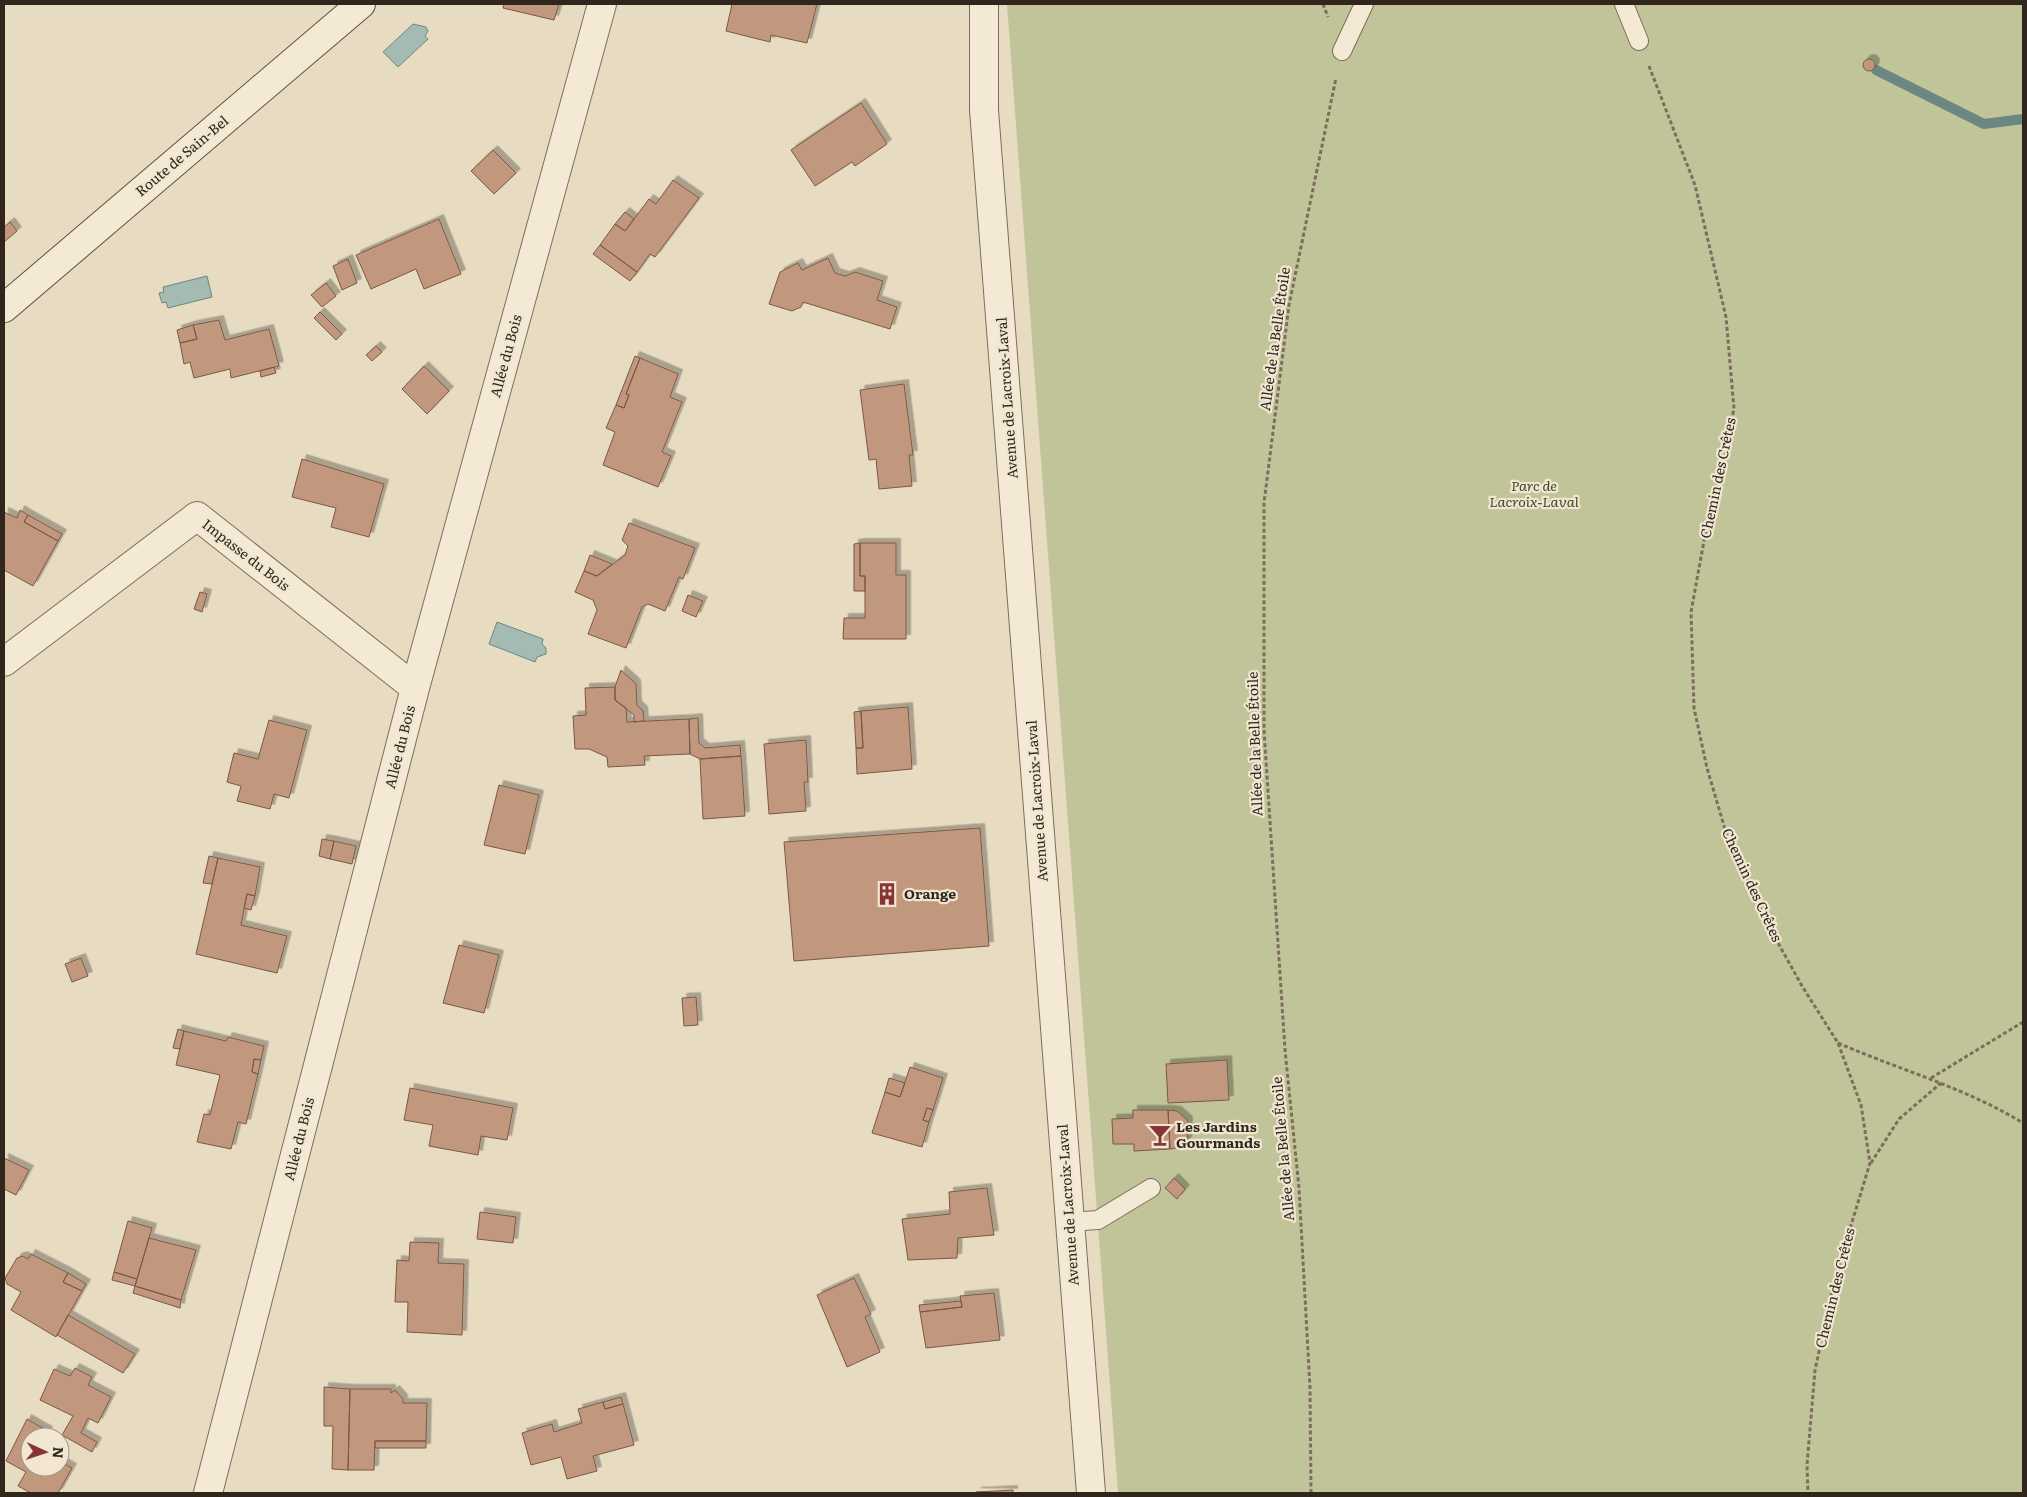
<svg xmlns="http://www.w3.org/2000/svg" width="2027" height="1497" font-family="Literata,serif">
<style>
.green{fill:#c0c498}
.water{fill:#a4bbb3;stroke:#6c8780}
.lines{fill:none;stroke-linecap:round;stroke-linejoin:round}
.stream{stroke:#6c8780;stroke-width:10}
.building{fill:#c1977d;stroke:#7b5845;filter:url(#shadow)}
.service-casing{stroke:#7f6d5c;stroke-width:20}
.minor-casing{stroke:#7f6d5c;stroke-width:30}
.tertiary-casing{stroke:#7f6d5c;stroke-width:30}
.secondary-casing{stroke:#614f3f;stroke-width:30}
.path{stroke:#7f6d5c;stroke-width:3;stroke-dasharray:4 2.5;stroke-linecap:butt}
.service{stroke:#f3e9d4;stroke-width:18}
.minor{stroke:#f3e9d4;stroke-width:28}
.tertiary{stroke:#f3e9d4;stroke-width:28}
.secondary{stroke:#f3e9d4;stroke-width:28}
.labels{text-anchor:middle;stroke-width:4.5;stroke-linejoin:round;paint-order:stroke}
.street-label{font-size:14px;fill:#31261e;stroke:#f0e6d1}
.park-label{font-size:14px;font-style:italic;fill:#434a27;stroke:#f0e6d1}
.poi-label{font-size:14px;font-weight:bold;fill:#31261e;stroke:#f0e6d1;text-anchor:start}
</style>
<defs>
<filter id="shadow"><feDropShadow dx="4.5" dy="-4.5" stdDeviation="0" flood-color="#0004"/></filter>
</defs>
<rect width="100%" height="100%" fill="#e7dbc2"/>
<path class="green" d="M1007,4H2023V1493H1118Z"/>
<path class="water" d="M413,24L426,27L428,31L425,36L428,39L398,67L383,52Z
M207,276L212,297L168,308L166,302L162,303L159,293L164,292L163,287Z
M497,622L543,639L542,644L546,648V654L537,657L535,662L489,644Z"/>
<g class="lines">
<path class="stream" d="M1876,70L1984,124L2023,119"/>
</g>
<path class="building" d="M504,4H559L554,20L503,8Z
M732,4H817L807,43L771,35L770,42L726,31Z
M1863 65a6 6 0 1 1 12 0a6 6 0 1 1-12 0Z
M861,103L887,144L855,166L852,162L815,186L791,150Z
M493,150L516,173L494,194L471,171Z
M673,180L699,198L655,257L650,254L637,272L600,245L615,224L625,231L649,199L656,204Z
M625,212L634,219L625,231L615,224Z
M439,219L461,274L424,289L416,269L371,289L356,255Z
M10,222L17,231L4,242V227Z
M600,245L637,272L630,281L593,254Z
M828,258L835,273L845,276L855,272L883,281L877,300L897,307L890,329L803,302L801,307L792,311L769,304L780,272L798,263L802,270Z
M348,259L357,283L342,290L333,266Z
M326,283L336,296L322,307L311,295Z
M320,312L342,334L336,340L314,318Z
M219,320L225,340L269,329L279,366L231,378L230,369L194,378L190,362L184,364L180,343L197,339L193,325Z
M193,325L197,339L180,343L177,330Z
M376,346L382,352L372,361L366,355Z
M635,356L640,358L626,394L629,395L624,408L616,405Z
M640,358L678,374L670,397L682,402L662,452L671,456L658,487L603,465L615,432L606,428L616,405L624,408L629,395L626,394Z
M424,366L449,391L427,414L402,389Z
M274,367L276,373L261,377L260,371Z
M904,384L913,455H909L912,486L879,489L876,459L869,460L860,390Z
M302,459L384,484L369,537L331,527L336,508L292,497Z
M20,510L28,515L24,522L58,541L33,586L4,570V512L17,518Z
M28,515L62,534L58,541L24,522Z
M629,523L695,548L683,579L679,577L665,611L648,604L642,607L626,648L588,634L597,610L593,600L575,592L584,571L597,576L625,555L628,546L622,540Z
M860,543H896V575H906V639H843L844,618H865V576H860Z
M860,543V576H865V591H854V544Z
M590,555L612,564L597,576L584,571Z
M200,592L207,594L202,612L194,609Z
M688,595L703,601L696,617L682,611Z
M621,670L636,684L637,705L643,711L644,721L634,722V715L615,700V687Z
M615,687V700L626,708L627,722L689,719L690,754L644,756L645,765L608,767L607,757L589,749H575L573,716L586,715L585,688Z
M908,707L912,769L857,774L856,748H863L861,711Z
M861,711L863,748H856L854,712Z
M698,718L699,743L705,748L740,745L741,756L700,759L690,754L689,719Z
M269,720L307,730L289,798L274,794L270,809L237,801L241,786L227,782L234,753L258,759Z
M806,740L808,782H804L806,811L769,814L764,744Z
M741,756L745,816L703,819L700,759Z
M499,785L539,795L525,854L484,845Z
M980,828L989,946L794,961L784,842Z
M322,839L334,841L330,859L319,856Z
M334,841L356,846L352,864L330,859Z
M209,856L218,858L212,884L203,883Z
M218,858L260,867L255,896L247,894L241,925L287,936L277,973L196,954Z
M247,894L255,896L251,910L244,908Z
M459,945L499,955L484,1013L443,1003Z
M81,958L88,976L72,982L65,964Z
M696,997L698,1025L684,1026L682,998Z
M178,1029L184,1031L180,1049L173,1048Z
M184,1031L226,1041L228,1037L264,1046L261,1060L254,1059L252,1072L258,1074L246,1124L238,1122L231,1149L197,1142L204,1114L210,1115L220,1075L176,1065Z
M254,1059L261,1060L258,1074L252,1072Z
M1227,1060L1229,1100L1168,1103L1166,1064Z
M910,1067L943,1078L933,1110L927,1108L923,1120L929,1122L922,1147L872,1133L885,1092L900,1097Z
M889,1078L905,1083L900,1097L885,1092Z
M410,1088L513,1108L507,1140L481,1136L478,1155L429,1146L433,1125L404,1120Z
M927,1108L933,1110L929,1122L923,1120Z
M1133,1110H1168L1170,1149L1134,1151V1144H1113L1112,1119L1133,1118Z
M1168,1110L1177,1111L1188,1121L1187,1141L1181,1147L1170,1149Z
M4,1158L29,1170L16,1195L4,1189Z
M1174,1178L1185,1189L1177,1199L1165,1188Z
M987,1188L994,1235L958,1238L957,1258L908,1260L902,1219L950,1214L949,1192Z
M480,1212L516,1217L513,1243L477,1239Z
M128,1221L152,1228L137,1279L114,1272Z
M149,1238L196,1250L181,1300L135,1286Z
M410,1242L439,1243L438,1263L464,1264L462,1335L407,1332L408,1302H395L397,1260L409,1261Z
M31,1254L68,1273L63,1282L82,1291L56,1337L11,1310L21,1292L7,1284L5,1278L17,1258L23,1256L28,1259Z
M114,1272L137,1279L135,1286L112,1280Z
M68,1273L86,1284L82,1291L63,1282Z
M854,1278L871,1314L865,1317L880,1352L847,1367L817,1295Z
M135,1286L181,1300L180,1308L133,1293Z
M994,1293L1000,1340L926,1348L920,1312L962,1307L960,1296Z
M961,1301L962,1307L920,1312L919,1305Z
M68,1315L135,1354L123,1373L57,1335Z
M75,1368L92,1377L88,1385L111,1397L98,1423L88,1418L81,1433L97,1442L92,1452L62,1435L73,1416L40,1400L54,1369L70,1376Z
M324,1387L350,1389L348,1470L332,1469L333,1426H324Z
M350,1389H391V1393L395,1390L403,1399V1403H427L426,1441H375L374,1470H348Z
M621,1397L623,1404L605,1409L603,1402Z
M603,1402L605,1409L623,1404L634,1445L593,1456L597,1471L567,1479L561,1457L531,1465L522,1433L552,1424L554,1432L582,1423L578,1409Z
M27,1419L48,1431L45,1437H30V1467H60V1461L72,1468L58,1493H31L18,1486L26,1472L6,1461Z
M375,1441H426V1448H375Z
M1013,1490V1493L976,1492Z"/>
<g class="lines">
<defs>
<path id="service" d="M1624,4L1639,41
M1342,51L1364,4
M1069,1222L1098,1220L1151,1188"/>
<path id="minor" d="M4,662L197,516L415,688
M208,1493L415,688L602,4"/>
<path id="tertiary" d="M984,4V110L1091,1493"/>
<path id="secondary" d="M4,308L361,4"/>
</defs>
<use href="#service" class="service-casing"/>
<use href="#minor" class="minor-casing"/>
<use href="#tertiary" class="tertiary-casing"/>
<use href="#secondary" class="secondary-casing"/>
<path class="path" d="M1323,4L1328,17
M1649,66L1695,185L1726,317L1734,409L1706,530L1691,612L1694,708L1707,768L1727,836L1767,923L1802,986L1838,1043L1861,1105L1870,1163L1835,1278L1815,1370L1807,1465L1808,1493
M1838,1043C1900,1070 1966,1088 2023,1123
M1931,1078L2023,1022
M1871,1163L1899,1119L1941,1083
M1311,1493L1310,1388L1299,1188L1285,1050L1264,730V503L1289,305L1336,78"/>
<use href="#service" class="service"/>
<use href="#minor" class="minor"/>
<use href="#tertiary" class="tertiary"/>
<use href="#secondary" class="secondary"/>
</g>
<defs>
<symbol id="building-bare" viewBox="-9 -9 18 18"><path d="M-4-6H4V6H1V3H-1V6H-4ZM-2.5-4.3h1.7v1.8h-1.7ZM.8-4.3h1.7v1.8H.8ZM-2.5-1h1.7V.8h-1.7ZM.8-1h1.7V.8H.8Z" fill="#863437" stroke="#f0e6d1" stroke-width="2.5" paint-order="stroke"/></symbol>
<symbol id="bar-bare" viewBox="-9 -9 18 18"><path d="M-6-5H6L.8 .8V4.5H3.5V6h-7V4.5H-.8V.8Z" fill="#863437" stroke="#f0e6d1" stroke-width="2.5" paint-order="stroke"/></symbol>
</defs>
<g fill-rule="evenodd">
<use href="#building-bare" x="871" y="878" width="32" height="32"/>
<use href="#bar-bare" x="1144" y="1119" width="32" height="32"/>
</g>
<g class="labels">
<g class="street-label">
<text transform="translate(182 156) rotate(-40)" y="5">Route de Sain-Bel</text>
<text transform="translate(1275 339) rotate(-82)" y="5">Allée de la Belle Étoile</text>
<text transform="translate(506 356) rotate(-75)" y="5">Allée du Bois</text>
<text transform="translate(1007 398) rotate(-94)" y="5">Avenue de Lacroix-Laval</text>
<text transform="translate(1718 478) rotate(-78)" y="5">Chemin des Crêtes</text>
<text transform="translate(246 555) rotate(38)" y="5">Impasse du Bois</text>
<text transform="translate(1255 744) rotate(-92)" y="5">Allée de la Belle Étoile</text>
<text transform="translate(400 747) rotate(-76)" y="5">Allée du Bois</text>
<text transform="translate(1037 801) rotate(-94)" y="5">Avenue de Lacroix-Laval</text>
<text transform="translate(1752 885) rotate(65)" y="5">Chemin des Crêtes</text>
<text transform="translate(299 1139) rotate(-76)" y="5">Allée du Bois</text>
<text transform="translate(1283 1149) rotate(-95)" y="5">Allée de la Belle Étoile</text>
<text transform="translate(1068 1205) rotate(-94)" y="5">Avenue de Lacroix-Laval</text>
<text transform="translate(1835 1288) rotate(-76)" y="5">Chemin des Crêtes</text>
</g>
<g class="park-label">
<text x="1534" y="491">Parc de<tspan x="1534" dy="16">Lacroix-Laval</tspan></text>
</g>
<g class="poi-label">
<text x="904" y="899">Orange</text>
<text x="1176" y="1132">Les Jardins<tspan x="1176" dy="16">Gourmands</tspan></text>
</g>
</g>
<rect width="2027" height="1497" fill="none" stroke="#31261e" stroke-width="10"/>
<g transform="translate(45 1452) rotate(93)"><circle r="24" fill="#f0e6d1" stroke="#a49989"/>
<path d="M0-4L9 19L0 12L-9 19Z" fill="#863437"/>
<text y="-8" font-size="14" font-weight="bold" text-anchor="middle" fill="#31261e">N</text>
</g>
</svg>
